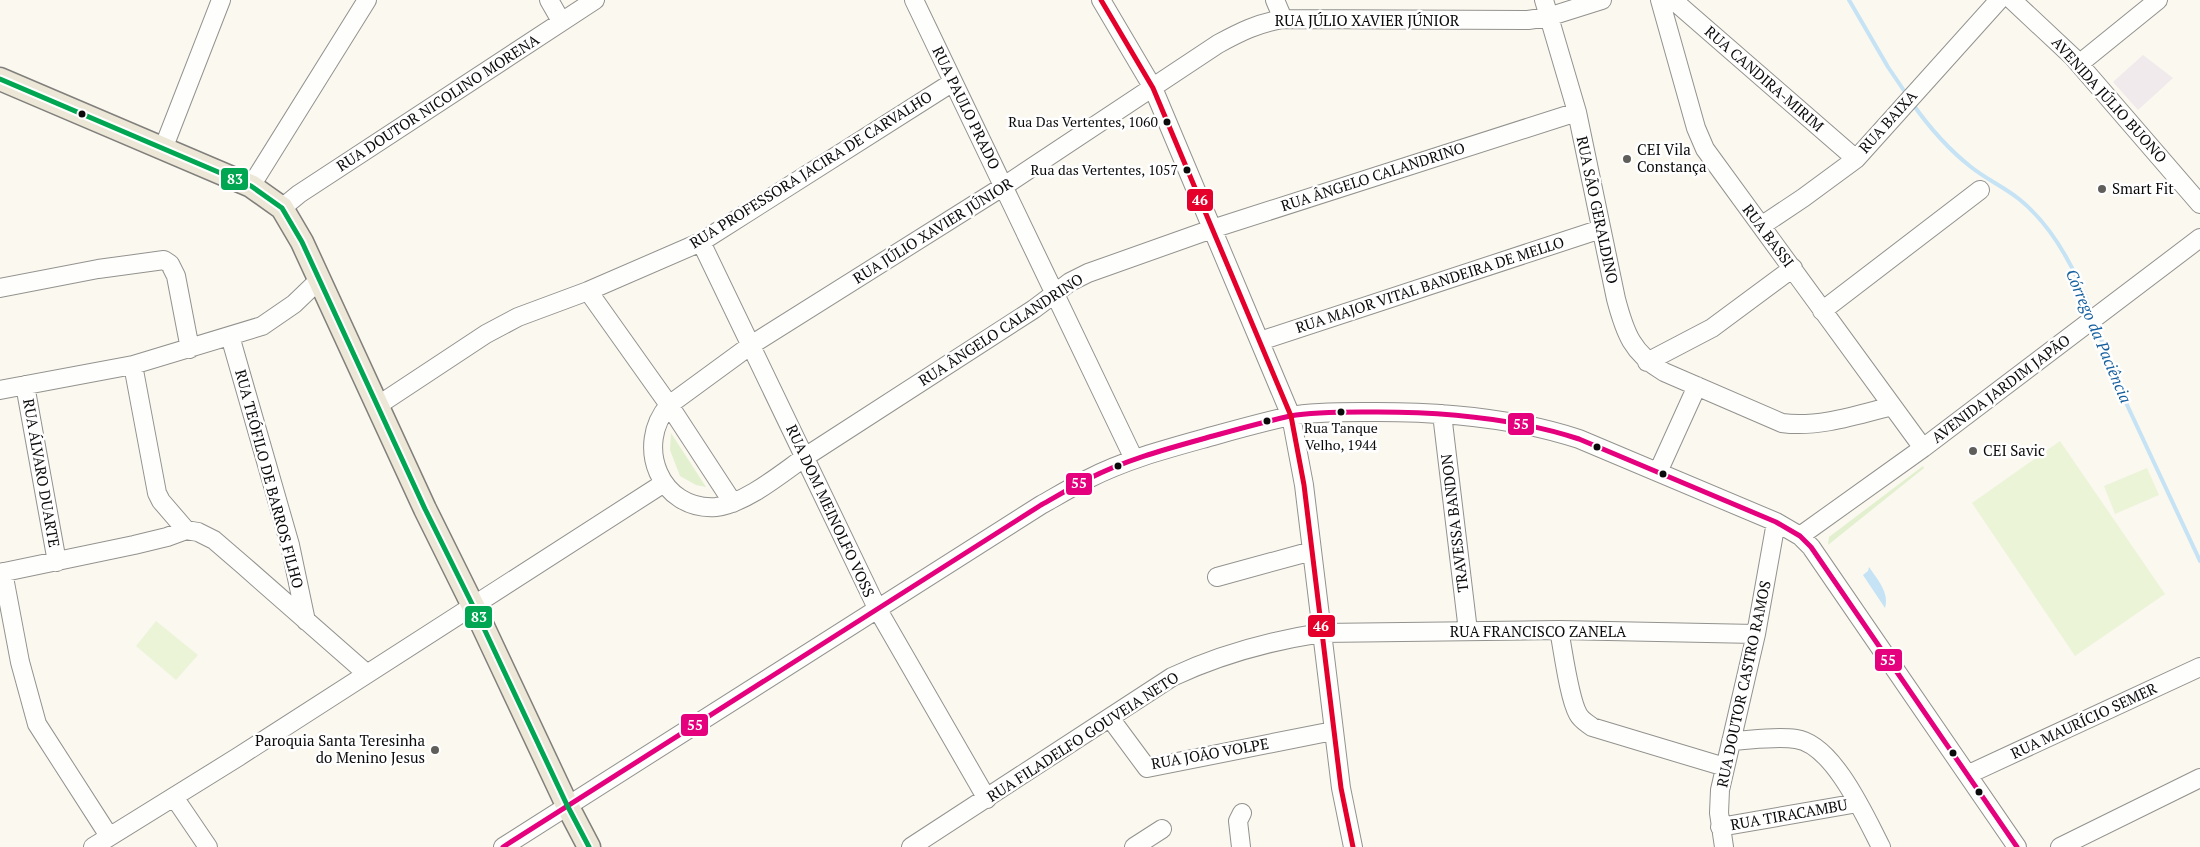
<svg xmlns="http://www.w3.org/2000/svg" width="2200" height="847" font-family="'PT Serif',serif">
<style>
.industrial{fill:#f1eaed}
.green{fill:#e2f0cf}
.pitch{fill:#ecf4d8}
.water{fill:#c5e3f5}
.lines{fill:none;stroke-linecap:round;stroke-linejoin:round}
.stream{stroke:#c5e3f5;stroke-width:4}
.minor-casing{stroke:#93928e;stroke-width:20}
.major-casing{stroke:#807f7b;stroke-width:25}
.minor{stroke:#fefefd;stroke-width:18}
.major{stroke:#ece7d7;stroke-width:22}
.bus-1-casing{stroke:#fff;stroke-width:9}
.bus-2-casing{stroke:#fff;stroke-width:9}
.bus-3-casing{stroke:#fff;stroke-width:9}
.bus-1{stroke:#e5007d;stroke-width:5}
.bus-2{stroke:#e4002b;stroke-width:5}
.bus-3{stroke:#00a651;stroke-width:5}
.bus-dot{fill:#0b0b0b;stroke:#fff;stroke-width:2}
.poi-dot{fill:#5f5e5b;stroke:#fff;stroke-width:2}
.labels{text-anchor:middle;stroke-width:5;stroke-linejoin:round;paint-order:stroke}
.bus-label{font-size:14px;fill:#0b0b0b;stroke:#fff;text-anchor:end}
.street-label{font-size:15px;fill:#0b0b0b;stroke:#fff}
.poi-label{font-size:15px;fill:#0b0b0b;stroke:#fff;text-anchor:start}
.water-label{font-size:16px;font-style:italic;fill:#145e9d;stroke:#fff}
.line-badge{stroke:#fff;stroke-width:2}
.badge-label{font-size:14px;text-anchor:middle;font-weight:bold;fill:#fff}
</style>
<rect width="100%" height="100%" fill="#faf8ef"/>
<path class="industrial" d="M2143,55L2173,78L2138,110L2113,82Z"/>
<path class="green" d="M671,433L706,487L696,485L680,476L670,450Z
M1923,466L1924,468L1828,545L1829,537Z"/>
<path class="pitch" d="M2060,441L2165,594L2075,656L1972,503Z
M2147,468L2159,495L2115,514L2104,486Z
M156,621L198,655L176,680L136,646Z"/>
<path class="water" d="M1869,567C1877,579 1890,593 1885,608L1863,575L1868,571Z"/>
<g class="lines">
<path class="stream" d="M1849,0L1888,67L1907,95
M1912,103C1929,127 1948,149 1971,167C1986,179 2004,187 2019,199C2054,227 2077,273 2092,314
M2095,323L2121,392L2200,561"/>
<defs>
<path id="minor" d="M549,0L561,21
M914,0L1134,459
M1101,0L1153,88L1291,416L1304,485L1341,788L1353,847
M1275,0L1283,19
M1544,0L1577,112L1616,299C1625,333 1632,353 1664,372L1782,423C1818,428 1857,415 1892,406
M1660,0L1696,128L1705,149L1923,448
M1673,0L1856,159
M2012,0L2073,57L2200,204
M2079,64L2158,0
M1577,112L1212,229L1088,273L1070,282L1034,309L805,457C782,473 745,504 716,507C660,511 634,445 669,405L751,345L1004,186L1218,44C1240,32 1258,23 1283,19L1528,20L1548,17L1602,0
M163,149L221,0
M251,186L367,0
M282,208L299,194L595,0
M1761,226L1803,198L1856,159L1999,0
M701,242L878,610L987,799
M0,288L98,269L164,260L170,264L176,276L190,349
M588,291L669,405L733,503
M1822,311L1980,190
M230,336L290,545L306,621
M1260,341L1601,229
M1647,362L1712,328L1793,268
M133,365L157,493L161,501L186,530
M25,385L57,562
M0,390L133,365L262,326L294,304L320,279
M377,406L486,334L518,317L588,291L701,242L953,82
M1442,414L1468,631
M1658,472L1697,386
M1800,536L1923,448L2200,238
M3,572L20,662L37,724L109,836
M0,573L134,545L167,537L186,530L198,532L214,540L243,565L366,673
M1217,577L1312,551
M1559,630C1563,650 1569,698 1578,714C1581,720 1587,723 1592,727L1725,767
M1110,718L1147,768L1333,731
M1731,741C1752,740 1775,736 1796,739C1833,744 1865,816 1881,847
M1969,774L2200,667
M174,797L208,847
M1720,827L1858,803
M93,847L238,757L664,483
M503,847L1041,505C1057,496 1072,487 1088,479C1127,459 1170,448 1213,436C1238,429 1264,422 1290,416C1313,412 1338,412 1362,412C1434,411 1509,416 1579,439L1776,522L1800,536L1811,547L2017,847
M911,847L1172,677C1219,655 1270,641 1321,633L1559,630L1756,634
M1134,847L1162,829
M1241,847L1238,821L1242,813
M1724,847L1719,813L1720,790L1756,634L1776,522
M2060,847L2200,778"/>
<path id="major" d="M0,79L251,186L282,208L302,242L425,509L480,620L567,805L589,847"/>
</defs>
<use href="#minor" class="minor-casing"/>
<use href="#major" class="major-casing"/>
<use href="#minor" class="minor"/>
<use href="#major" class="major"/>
<defs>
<path id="bus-1" d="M503,847L1041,505C1057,496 1072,487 1088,479C1127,459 1170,448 1213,436C1238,429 1264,422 1290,416C1313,412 1338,412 1362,412C1434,411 1509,416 1579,439L1776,522L1800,536L1811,547L2017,847"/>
<path id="bus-2" d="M1101,0L1153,88L1291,416L1304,485L1341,788L1353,847"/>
<path id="bus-3" d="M0,79L251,186L282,208L302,242L425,509L480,620L567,805L589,847"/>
</defs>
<use href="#bus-1" class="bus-1-casing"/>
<use href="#bus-2" class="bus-2-casing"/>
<use href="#bus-3" class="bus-3-casing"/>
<use href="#bus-1" class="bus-1"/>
<use href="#bus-2" class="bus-2"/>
<use href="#bus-3" class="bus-3"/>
</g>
<g class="bus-dot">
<circle cx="82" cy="114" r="4.5"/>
<circle cx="1167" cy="122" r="4.5"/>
<circle cx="1187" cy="170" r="4.5"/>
<circle cx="1341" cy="412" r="4.5"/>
<circle cx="1267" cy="421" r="4.5"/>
<circle cx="1597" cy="447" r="4.5"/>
<circle cx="1118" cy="466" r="4.5"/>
<circle cx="1663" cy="474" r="4.5"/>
<circle cx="1953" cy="753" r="4.5"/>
<circle cx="1979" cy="792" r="4.5"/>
</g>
<g class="poi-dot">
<circle cx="1627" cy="159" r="5"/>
<circle cx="2102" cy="189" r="5"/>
<circle cx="1973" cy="451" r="5"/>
<circle cx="435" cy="750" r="5"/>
</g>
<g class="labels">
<g class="bus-label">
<text x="1158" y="127">Rua Das Vertentes, 1060</text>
<text x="1178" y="175">Rua das Vertentes, 1057</text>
<text x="1341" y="433" text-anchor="middle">Rua Tanque<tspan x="1341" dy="17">Velho, 1944</tspan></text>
</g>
<g class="street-label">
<text x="1367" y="26">RUA JÚLIO XAVIER JÚNIOR</text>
<text transform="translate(1764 79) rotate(41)" y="5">RUA CANDIRA-MIRIM</text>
<text transform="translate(2109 100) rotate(48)" y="5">AVENIDA JÚLIO BUONO</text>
<text transform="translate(438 103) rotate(-33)" y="5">RUA DOUTOR NICOLINO MORENA</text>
<text transform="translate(966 108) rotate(64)" y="5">RUA PAULO PRADO</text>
<text transform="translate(1888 122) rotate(-48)" y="5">RUA BAIXA</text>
<text transform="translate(811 170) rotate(-32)" y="5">RUA PROFESSORA JACIRA DE CARVALHO</text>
<text transform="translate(1373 177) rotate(-18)" y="5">RUA ÂNGELO CALANDRINO</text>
<text transform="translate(1597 210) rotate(78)" y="5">RUA SÃO GERALDINO</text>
<text transform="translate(933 231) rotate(-32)" y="5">RUA JÚLIO XAVIER JÚNIOR</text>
<text transform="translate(1768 236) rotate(53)" y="5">RUA BASSI</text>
<text transform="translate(1430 285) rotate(-18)" y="5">RUA MAJOR VITAL BANDEIRA DE MELLO</text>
<text transform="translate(1001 330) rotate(-33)" y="5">RUA ÂNGELO CALANDRINO</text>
<text transform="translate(2001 389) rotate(-37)" y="5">AVENIDA JARDIM JAPÃO</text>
<text transform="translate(41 473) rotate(80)" y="5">RUA ÁLVARO DUARTE</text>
<text transform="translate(269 479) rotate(75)" y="5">RUA TEÓFILO DE BARROS FILHO</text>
<text transform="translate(830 511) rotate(65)" y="5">RUA DOM MEINOLFO VOSS</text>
<text transform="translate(1455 523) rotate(-97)" y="5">TRAVESSA BANDON</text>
<text x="1538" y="637">RUA FRANCISCO ZANELA</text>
<text transform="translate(1744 684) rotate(-78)" y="5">RUA DOUTOR CASTRO RAMOS</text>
<text transform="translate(2084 721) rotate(-25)" y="5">RUA MAURÍCIO SEMER</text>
<text transform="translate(1083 737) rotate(-33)" y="5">RUA FILADELFO GOUVEIA NETO</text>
<text transform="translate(1210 754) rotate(-10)" y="5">RUA JOÃO VOLPE</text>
<text transform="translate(1789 815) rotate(-10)" y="5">RUA TIRACAMBU</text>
</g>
<g class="poi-label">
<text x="1637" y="155">CEI Vila<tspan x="1637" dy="17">Constança</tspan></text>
<text x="2112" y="194">Smart Fit</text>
<text x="1983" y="456">CEI Savic</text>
<text x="425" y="746" text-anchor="end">Paroquia Santa Teresinha<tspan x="425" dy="17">do Menino Jesus</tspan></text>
</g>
<g class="water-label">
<text transform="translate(2099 336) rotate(67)" y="6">Córrego da Paciência</text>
</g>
</g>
<g class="line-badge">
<rect x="220" y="167" width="29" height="24" rx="5" fill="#00a651"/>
<rect x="1186" y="188" width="28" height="24" rx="5" fill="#e4002b"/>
<rect x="1507" y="412" width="28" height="24" rx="5" fill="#e5007d"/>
<rect x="1065" y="472" width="28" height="24" rx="5" fill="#e5007d"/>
<rect x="464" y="605" width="29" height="24" rx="5" fill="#00a651"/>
<rect x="1307" y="614" width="29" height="24" rx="5" fill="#e4002b"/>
<rect x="1874" y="648" width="29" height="24" rx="5" fill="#e5007d"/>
<rect x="680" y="713" width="29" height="24" rx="5" fill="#e5007d"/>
</g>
<g class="badge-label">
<text x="235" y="184">83</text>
<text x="1200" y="205">46</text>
<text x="1521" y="429">55</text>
<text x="1079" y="488">55</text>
<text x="479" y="622">83</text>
<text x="1321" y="631">46</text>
<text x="1888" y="665">55</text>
<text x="695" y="730">55</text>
</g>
</svg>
